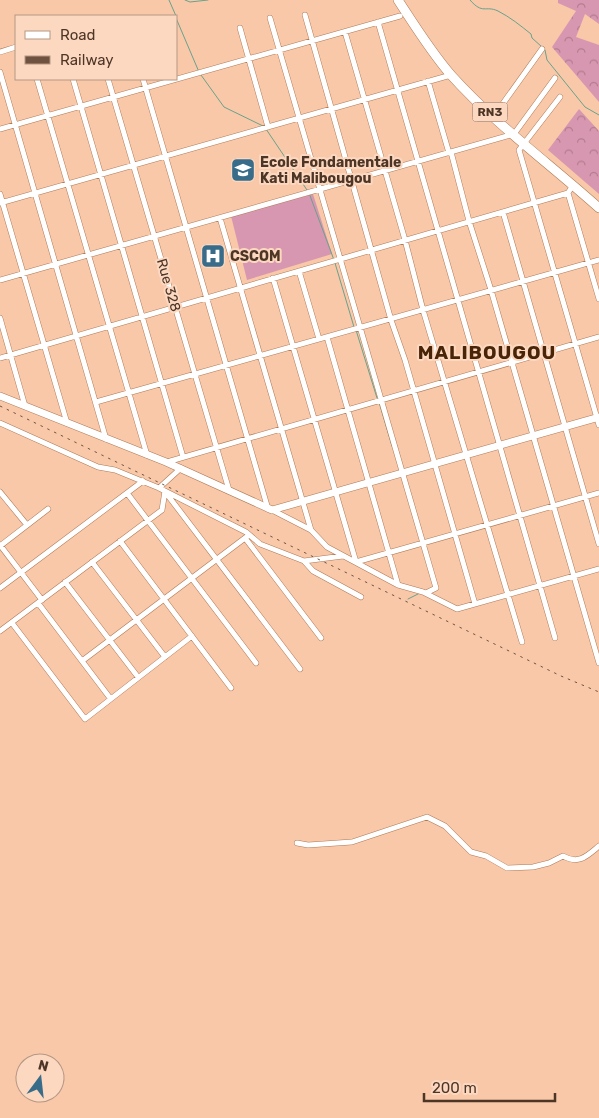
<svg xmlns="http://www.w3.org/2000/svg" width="599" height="1118" font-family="Rubik,sans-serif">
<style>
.forest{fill:url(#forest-crowns)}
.pitch{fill:#d897b0}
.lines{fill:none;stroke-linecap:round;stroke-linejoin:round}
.stream{stroke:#69a28c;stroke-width:1}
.street-casing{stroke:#af7954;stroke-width:6}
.secondary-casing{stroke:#af7954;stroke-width:8}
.highway-casing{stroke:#af7954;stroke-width:10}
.street{stroke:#fff;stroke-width:5}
.secondary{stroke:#fff;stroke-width:7}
.highway{stroke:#fff;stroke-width:9}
.rail{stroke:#6f5240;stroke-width:1;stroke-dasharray:2.5 5;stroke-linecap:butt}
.labels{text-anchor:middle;stroke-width:4;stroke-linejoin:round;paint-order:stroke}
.shield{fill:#fcd8c1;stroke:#826755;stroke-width:1}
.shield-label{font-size:12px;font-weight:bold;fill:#4e3627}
.poi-label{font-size:14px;font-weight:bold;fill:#4e3627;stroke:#fcd8c1;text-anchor:start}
.street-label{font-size:14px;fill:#4e3627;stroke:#fcd8c1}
.district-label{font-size:19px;font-weight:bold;letter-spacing:1px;fill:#492407;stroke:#fcd8c1}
</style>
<defs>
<pattern id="forest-crowns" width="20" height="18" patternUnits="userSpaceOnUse" patternTransform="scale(1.25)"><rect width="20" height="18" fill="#d897b0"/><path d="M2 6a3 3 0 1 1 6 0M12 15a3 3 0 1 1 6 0" fill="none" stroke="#b17c8f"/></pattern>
</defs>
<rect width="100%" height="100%" fill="#f8c8a9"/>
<path class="forest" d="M558,0H599V24L585,14L576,37L599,45V102L552,47L576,11L558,3Z
M579,109L599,131V194L548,150Z"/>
<path class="pitch" d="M313,194L332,254L247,280L231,216Z"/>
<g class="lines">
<path class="stream" d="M169,0L176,16
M185,0L190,2L208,0
M470,0C483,15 485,5 498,11C510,17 521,26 531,34L532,38L542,47
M176,18L199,72
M545,50L547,60L585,107L599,115
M201,75L224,107L263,126
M266,129L307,190
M309,193L334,260
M335,263L354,327
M356,330L377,398
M379,402L392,446
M408,599L420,593"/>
<defs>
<path id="street" d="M305,15L391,320L405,360L475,604
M270,18L436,588L426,593
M378,22L555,638
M240,28L268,127
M345,32L405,240L423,310L522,642
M0,52L16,47
M0,72L106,439
M37,79L147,455
M73,79L183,457
M108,79L229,490
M143,79L268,509
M428,81L449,153
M560,97L519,150L599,425
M494,116L542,49
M0,129L400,16
M451,152L469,221L491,290L599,663
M568,193L599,299
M0,194L67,423
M0,203L451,75
M503,212L599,544
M220,218L311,530
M299,271L319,339
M273,278L356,562L599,493
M0,280L514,134L555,78
M0,318L25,406
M327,337L398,585
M0,358L568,193L573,185
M96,402L599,260
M0,423L98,467L115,470L159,488L246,532L260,544L304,561L313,571L361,597
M167,462L599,337
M159,488L181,468
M0,492L27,525
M127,493L256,663
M166,493L300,669
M272,510L311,530L327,547L398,585L423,592L457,609L599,569
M245,538L321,638
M120,541L231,688
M0,545L42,600
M0,546L48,509
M304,561L343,556
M92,562L165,657
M65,582L138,677
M0,588L143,481
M38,603L110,698
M12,623L85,719L192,636
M0,631L162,510L165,491
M82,661L249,535
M297,843L308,845L352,842L427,817L445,826L471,852L486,856L507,868L533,867L549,863L563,856C579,865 587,856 599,846"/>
<path id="secondary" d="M0,396L166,462L272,510L599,417"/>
<path id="highway" d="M398,0C415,26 431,52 451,75C495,124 550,164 599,208"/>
</defs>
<use href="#street" class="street-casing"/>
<use href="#secondary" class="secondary-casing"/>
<use href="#highway" class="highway-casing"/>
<use href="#street" class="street"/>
<use href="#secondary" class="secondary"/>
<use href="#highway" class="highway"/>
<path class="rail" d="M0,406L561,676L599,692"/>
</g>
<defs>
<symbol id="school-square" viewBox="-11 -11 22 22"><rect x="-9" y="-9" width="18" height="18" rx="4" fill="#386c89" stroke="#fcd8c1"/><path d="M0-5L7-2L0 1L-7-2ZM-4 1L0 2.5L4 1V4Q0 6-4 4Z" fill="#fff"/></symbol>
<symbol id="hospital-square" viewBox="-11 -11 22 22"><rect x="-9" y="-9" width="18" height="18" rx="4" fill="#386c89" stroke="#fcd8c1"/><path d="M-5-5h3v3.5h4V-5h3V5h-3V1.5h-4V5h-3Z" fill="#fff"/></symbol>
</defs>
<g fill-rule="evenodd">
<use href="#school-square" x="229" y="156" width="28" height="28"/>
<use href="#hospital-square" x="199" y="242" width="28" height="28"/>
</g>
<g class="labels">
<rect class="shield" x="472.5" y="102.5" width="35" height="19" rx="4"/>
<g class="shield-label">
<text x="490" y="116">RN3</text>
</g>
<g class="poi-label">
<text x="260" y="167">Ecole Fondamentale<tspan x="260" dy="16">Kati Malibougou</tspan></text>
<text x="230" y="261">CSCOM</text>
</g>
<g class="street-label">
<text transform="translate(169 285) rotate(74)" y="5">Rue 328</text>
</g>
<g class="district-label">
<text x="487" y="359">MALIBOUGOU</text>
</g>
</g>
<rect x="15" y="15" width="162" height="65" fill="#fcd8c1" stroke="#b69783"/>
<rect x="25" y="31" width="25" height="8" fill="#ffffff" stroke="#b69783"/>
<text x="60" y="40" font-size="15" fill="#4e3627">Road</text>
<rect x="25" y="56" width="25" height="8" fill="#6f5240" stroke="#b69783"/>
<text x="60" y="65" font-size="15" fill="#4e3627">Railway</text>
<g transform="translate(40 1078) rotate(15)"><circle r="24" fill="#fcd8c1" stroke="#b69783"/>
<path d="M0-4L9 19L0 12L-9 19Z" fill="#386c89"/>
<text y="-8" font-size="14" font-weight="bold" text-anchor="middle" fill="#4e3627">N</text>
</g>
<path d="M424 1093v8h131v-8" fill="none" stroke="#4e3627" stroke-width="2.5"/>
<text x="432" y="1093" font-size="15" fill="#4e3627" stroke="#fcd8c1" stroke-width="4" paint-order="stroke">200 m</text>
</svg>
